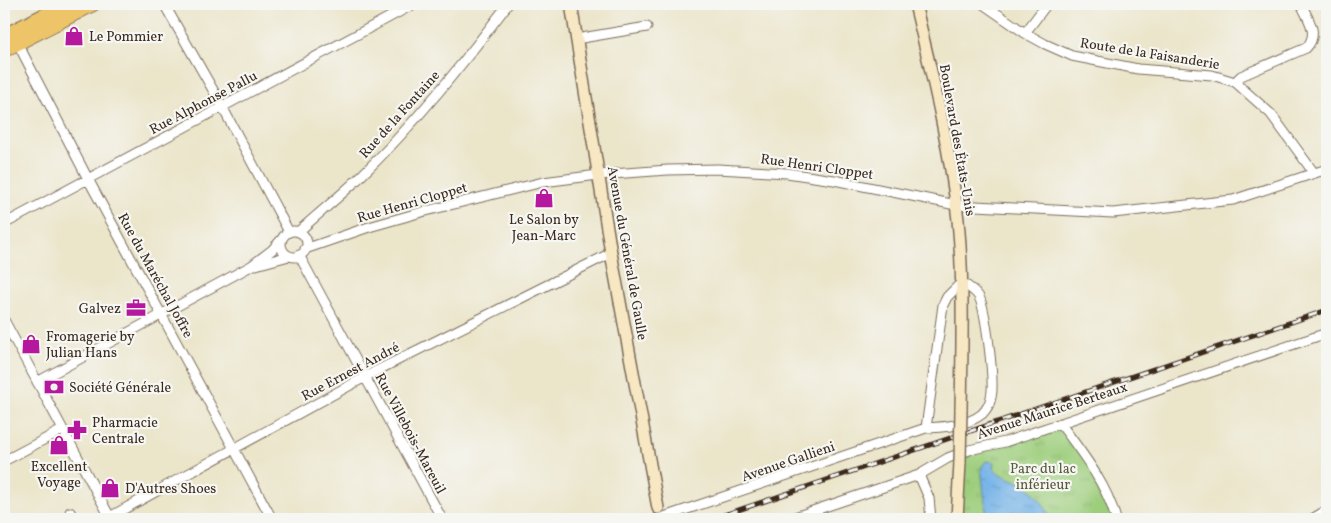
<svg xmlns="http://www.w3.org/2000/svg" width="1331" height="523" font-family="Vollkorn,serif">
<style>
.park{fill:url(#park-tufts);stroke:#6c7c4d}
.water{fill:url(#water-ripples);stroke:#586e83}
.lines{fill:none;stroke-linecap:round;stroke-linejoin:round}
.street-casing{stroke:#796b5a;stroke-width:11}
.secondary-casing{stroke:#796b5a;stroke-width:14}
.primary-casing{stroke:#796b5a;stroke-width:16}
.street{stroke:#fff;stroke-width:9}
.secondary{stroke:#f8e7c3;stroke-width:11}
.primary{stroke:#eec469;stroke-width:14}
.rail-casing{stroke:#3b2a1e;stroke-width:5}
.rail{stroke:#f6f6f2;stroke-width:3;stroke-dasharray:9;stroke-linecap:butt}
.secondary-bridge-casing{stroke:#796b5a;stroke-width:14;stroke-linecap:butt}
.secondary-bridge{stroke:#f8e7c3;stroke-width:11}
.labels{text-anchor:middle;stroke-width:4.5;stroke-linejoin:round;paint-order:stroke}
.poi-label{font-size:14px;fill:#3b2a1e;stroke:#f6f6f2;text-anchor:start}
.street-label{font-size:14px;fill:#3b2a1e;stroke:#f6f6f2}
.park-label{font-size:14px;fill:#585b3a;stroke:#f6f6f2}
</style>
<defs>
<pattern id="park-tufts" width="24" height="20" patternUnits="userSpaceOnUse" patternTransform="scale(1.25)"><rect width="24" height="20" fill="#9dce7c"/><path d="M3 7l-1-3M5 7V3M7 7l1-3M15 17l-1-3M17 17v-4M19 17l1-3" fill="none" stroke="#88b16b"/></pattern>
<pattern id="water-ripples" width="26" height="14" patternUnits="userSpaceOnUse" patternTransform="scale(1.25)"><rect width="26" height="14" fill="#74b3e8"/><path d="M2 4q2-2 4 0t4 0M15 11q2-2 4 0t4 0" fill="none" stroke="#6092bb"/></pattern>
</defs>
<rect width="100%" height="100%" fill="#f6f6f2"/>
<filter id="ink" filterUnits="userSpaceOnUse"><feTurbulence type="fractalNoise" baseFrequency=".02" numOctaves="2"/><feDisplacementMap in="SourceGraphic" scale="10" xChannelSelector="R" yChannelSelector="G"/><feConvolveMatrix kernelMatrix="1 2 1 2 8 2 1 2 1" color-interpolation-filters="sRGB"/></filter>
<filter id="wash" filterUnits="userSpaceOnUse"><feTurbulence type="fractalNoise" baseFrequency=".0096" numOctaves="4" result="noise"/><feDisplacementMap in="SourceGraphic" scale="20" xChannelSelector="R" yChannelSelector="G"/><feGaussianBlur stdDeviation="1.12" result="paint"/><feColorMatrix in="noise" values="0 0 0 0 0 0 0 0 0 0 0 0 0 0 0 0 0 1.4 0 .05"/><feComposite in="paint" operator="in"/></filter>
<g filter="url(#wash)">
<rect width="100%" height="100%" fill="#ebe5ca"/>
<path class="park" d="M1060,423L1097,474L1116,519H957L960,453Z"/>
<path class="water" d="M986,461L994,462L993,467C1000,478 1014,478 1024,485C1037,493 1045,506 1051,519H987L981,468Z"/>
</g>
<g filter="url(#ink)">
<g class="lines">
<defs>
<path id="street" d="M164,4L217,97L289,232
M983,4L1025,33L1045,44L1072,56L1138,69L1212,75L1235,82L1271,114L1314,173
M1025,33L1047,4
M576,39L647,27
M17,42L88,179L272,519
M1235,82L1241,76L1306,48C1320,34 1308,19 1301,4
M4,224L414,4
M281 244a13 13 0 1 1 26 0a13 13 0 1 1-26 0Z
M298,232C318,214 339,197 359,178C414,125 462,65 508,4
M305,249L369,227L422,212L543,182L598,175L668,170L718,169L787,173L834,180L956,205L1113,213L1233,200L1327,169
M299,255L442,519
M256,265L289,256
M4,320L111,519
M37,382L251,266L272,250L282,239
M1060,423C1082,453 1106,483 1116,519
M4,461L62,430
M919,475L929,498L931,519
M65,519L72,516L70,512
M106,519L376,371L611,253
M658,519L926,428C944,427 967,426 982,414C986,410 990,403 991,397C995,384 986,310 979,297C977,292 967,286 962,282L947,297L943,305L926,428
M789,519L919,475L948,458L969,450L1005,442L1327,333
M1312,519L1327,510"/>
<path id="secondary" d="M571,4L611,253L658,508
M915,4C932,75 950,147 958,220C964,283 962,347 961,410
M957,519L960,462"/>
<path id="primary" d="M4,36L67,4
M4,50L93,4"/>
</defs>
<use href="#street" class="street-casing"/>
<use href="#secondary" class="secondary-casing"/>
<use href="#primary" class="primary-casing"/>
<use href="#street" class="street"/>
<use href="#secondary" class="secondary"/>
<use href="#primary" class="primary"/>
<defs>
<path id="rail" d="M712,519L1327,310"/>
</defs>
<use href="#rail" class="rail-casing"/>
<use href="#rail" class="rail"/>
<defs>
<path id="secondary-bridge" d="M960,462L961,410"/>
</defs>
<use href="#secondary-bridge" class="secondary-bridge-casing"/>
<use href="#secondary-bridge" class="secondary-bridge"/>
</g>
</g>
<defs>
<symbol id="shop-bare" viewBox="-9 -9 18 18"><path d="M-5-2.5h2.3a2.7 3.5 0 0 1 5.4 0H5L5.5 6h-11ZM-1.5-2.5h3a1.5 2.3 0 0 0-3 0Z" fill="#b5179e" stroke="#f6f6f2" stroke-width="2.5" paint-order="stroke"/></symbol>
<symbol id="office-bare" viewBox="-9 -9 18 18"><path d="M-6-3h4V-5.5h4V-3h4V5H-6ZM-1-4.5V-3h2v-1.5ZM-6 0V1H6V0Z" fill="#b5179e" stroke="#f6f6f2" stroke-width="2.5" paint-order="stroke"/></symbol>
<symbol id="bank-bare" viewBox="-9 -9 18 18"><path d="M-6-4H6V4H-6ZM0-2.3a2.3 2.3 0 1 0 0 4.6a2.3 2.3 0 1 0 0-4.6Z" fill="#b5179e" stroke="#f6f6f2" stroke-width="2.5" paint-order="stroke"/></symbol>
<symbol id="pharmacy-bare" viewBox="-9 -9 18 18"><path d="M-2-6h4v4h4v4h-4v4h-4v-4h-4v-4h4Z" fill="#b5179e" stroke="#f6f6f2" stroke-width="2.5" paint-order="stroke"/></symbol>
</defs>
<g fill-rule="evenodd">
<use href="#shop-bare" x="60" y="22" width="28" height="28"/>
<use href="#shop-bare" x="530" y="184" width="28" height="28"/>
<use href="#office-bare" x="122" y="294" width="28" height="28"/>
<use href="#shop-bare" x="17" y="330" width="28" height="28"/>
<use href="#bank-bare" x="40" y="373" width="28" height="28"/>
<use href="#pharmacy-bare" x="63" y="416" width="28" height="28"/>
<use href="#shop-bare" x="45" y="431" width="28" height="28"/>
<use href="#shop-bare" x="96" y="474" width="28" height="28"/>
</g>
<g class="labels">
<g class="poi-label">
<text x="89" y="41">Le Pommier</text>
<text x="544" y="224" text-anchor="middle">Le Salon by<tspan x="544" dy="16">Jean-Marc</tspan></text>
<text x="121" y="313" text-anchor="end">Galvez</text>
<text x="46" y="341">Fromagerie by<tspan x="46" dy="16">Julian Hans</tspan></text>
<text x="69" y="392">Société Générale</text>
<text x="92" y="427">Pharmacie<tspan x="92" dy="16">Centrale</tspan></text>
<text x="59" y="471" text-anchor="middle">Excellent<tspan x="59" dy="16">Voyage</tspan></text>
<text x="125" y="493">D'Autres Shoes</text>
</g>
<g class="street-label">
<text transform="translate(1150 53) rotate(9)" y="5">Route de la Faisanderie</text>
<text transform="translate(203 102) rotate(-28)" y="5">Rue Alphonse Pallu</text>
<text transform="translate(399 114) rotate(-48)" y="5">Rue de la Fontaine</text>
<text transform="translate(958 140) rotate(80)" y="5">Boulevard des États-Unis</text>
<text transform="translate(817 166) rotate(8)" y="5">Rue Henri Cloppet</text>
<text transform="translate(412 202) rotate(-16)" y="5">Rue Henri Cloppet</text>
<text transform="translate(628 253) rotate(80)" y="5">Avenue du Général de Gaulle</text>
<text transform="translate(156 275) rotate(61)" y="5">Rue du Maréchal Joffre</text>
<text transform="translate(350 371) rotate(-28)" y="5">Rue Ernest André</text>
<text transform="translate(1052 410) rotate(-18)" y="5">Avenue Maurice Berteaux</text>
<text transform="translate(411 433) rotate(62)" y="5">Rue Villebois-Mareuil</text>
<text transform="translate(788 461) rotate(-19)" y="5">Avenue Gallieni</text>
</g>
<g class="park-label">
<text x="1043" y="473">Parc du lac<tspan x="1043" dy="16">inférieur</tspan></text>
</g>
</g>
<rect width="1331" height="523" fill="none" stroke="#f6f6f2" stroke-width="20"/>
</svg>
